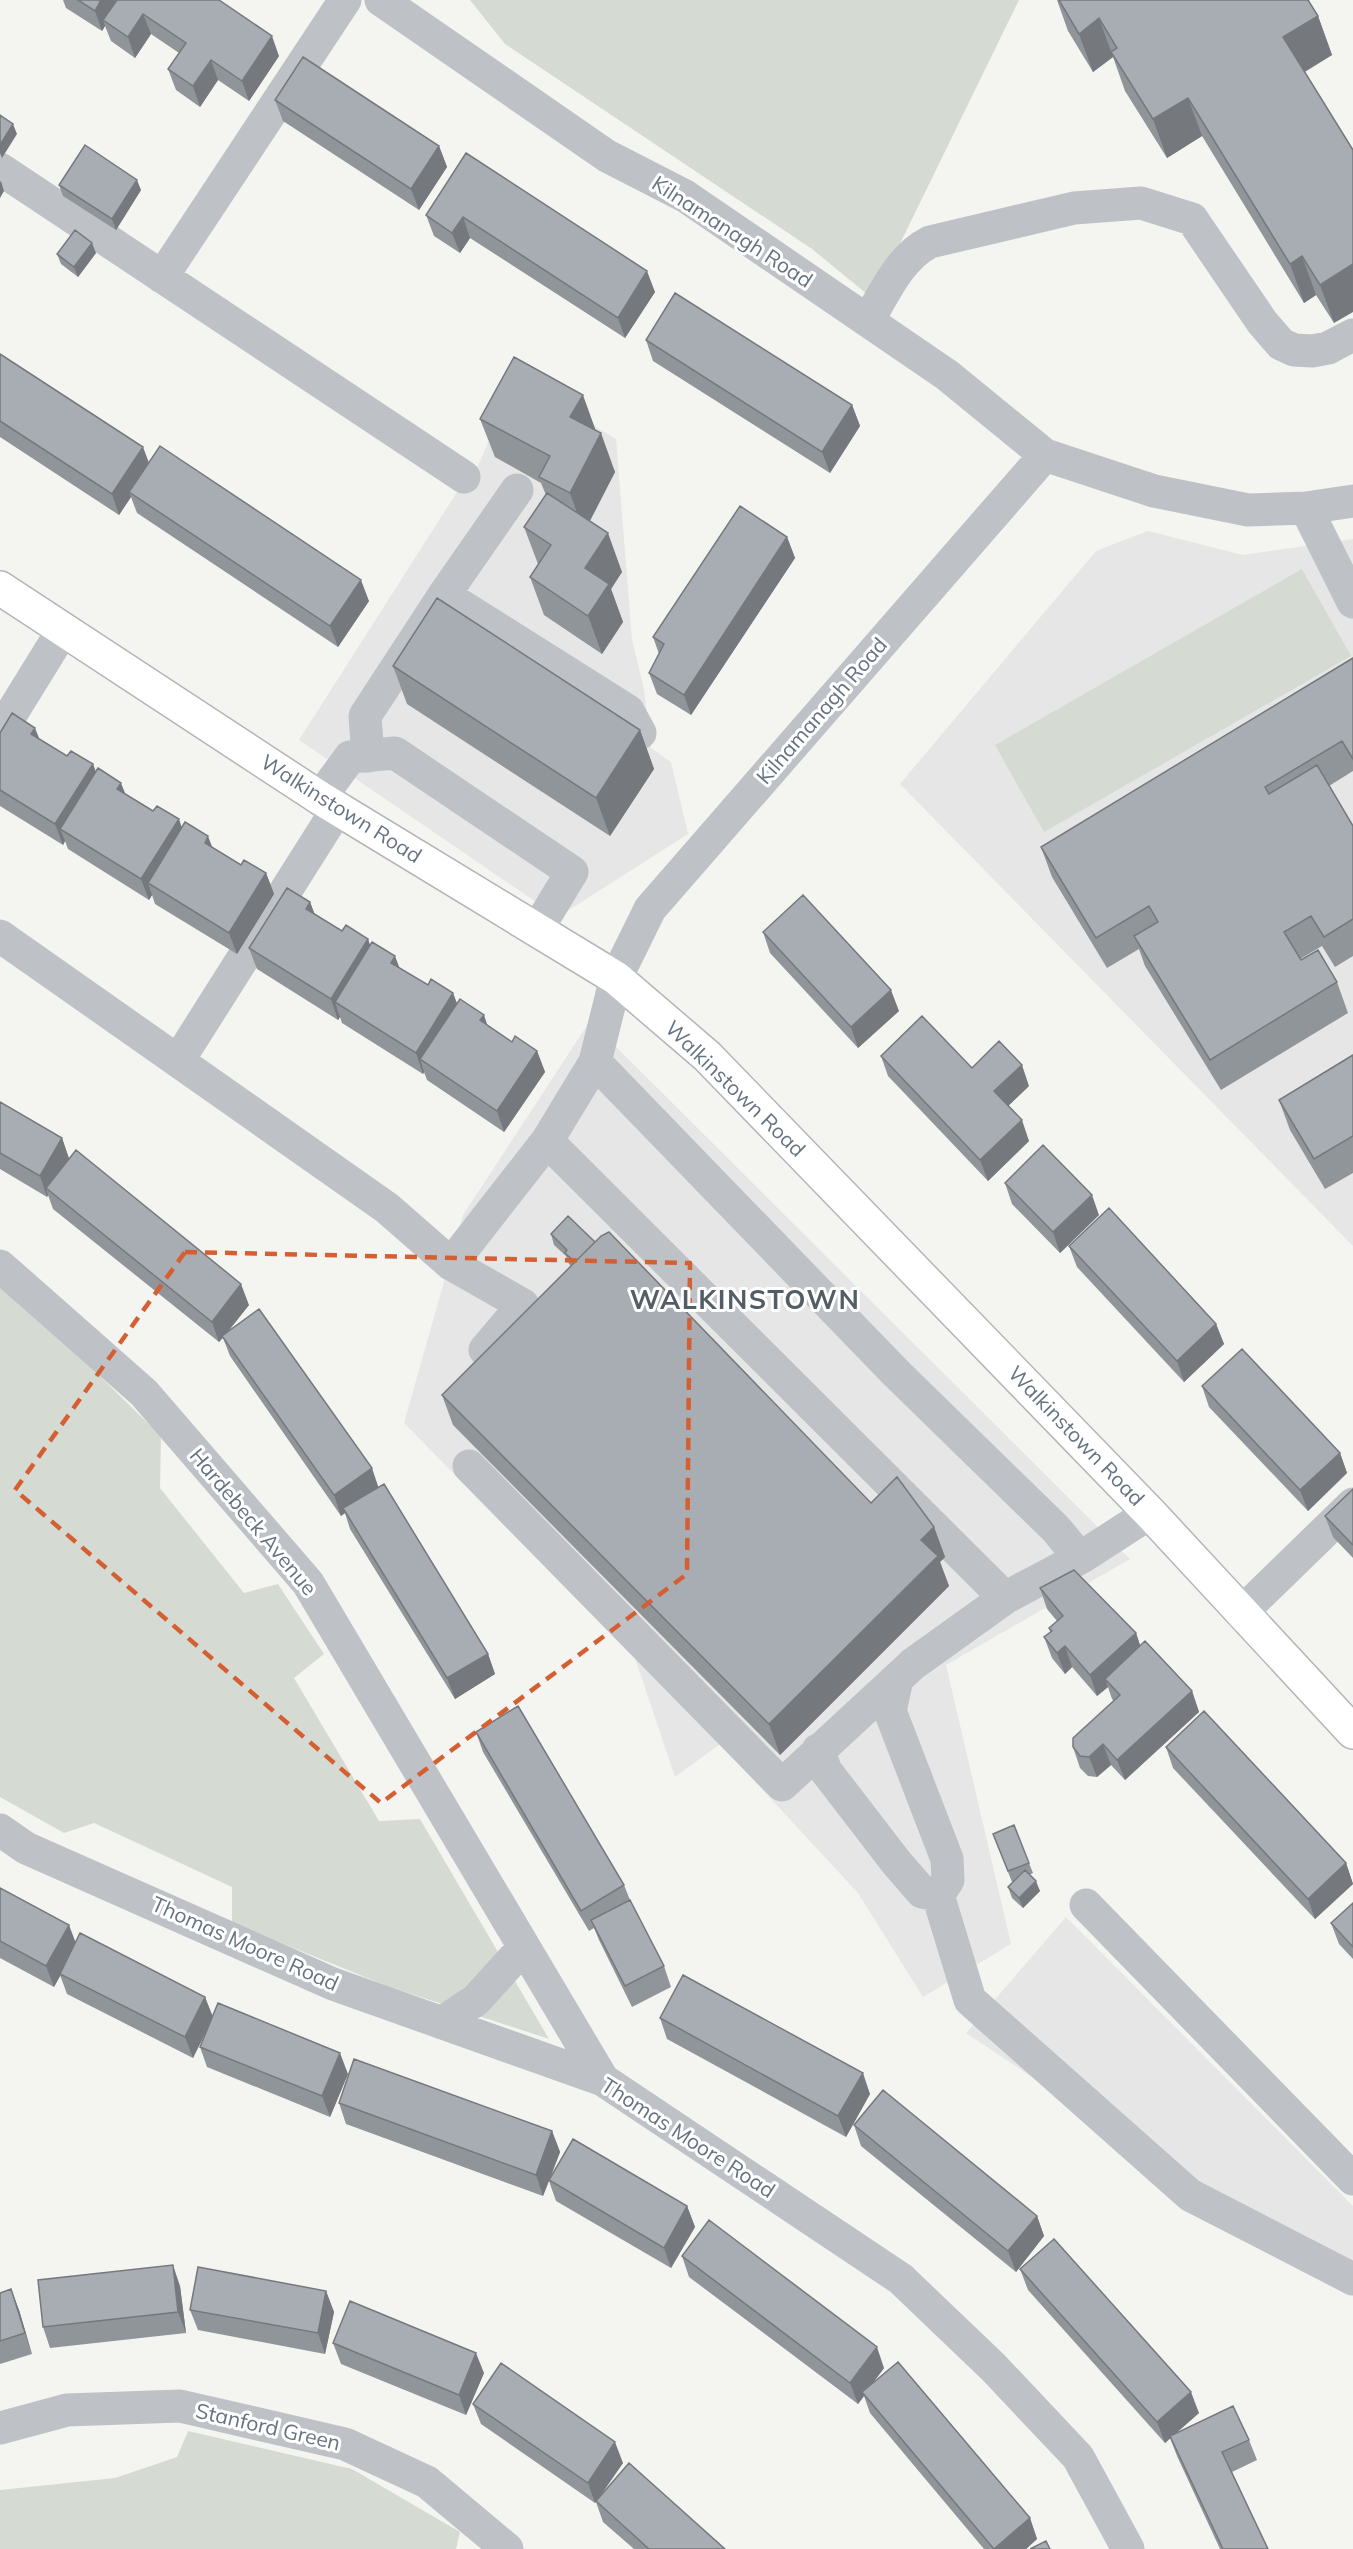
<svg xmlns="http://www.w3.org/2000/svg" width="1353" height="2549" font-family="Mulish,sans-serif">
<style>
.built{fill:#e5e6e5}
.green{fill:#d5dbd3}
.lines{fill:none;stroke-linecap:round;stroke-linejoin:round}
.major-casing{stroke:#b2b5b9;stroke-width:36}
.minor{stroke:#bec1c5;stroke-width:33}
.major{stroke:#fff;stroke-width:33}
.wall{fill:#90959a}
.shaded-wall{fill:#75797d}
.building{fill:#a7adb3;stroke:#75797d;stroke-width:1.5}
.marked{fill:none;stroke:#d35f32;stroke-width:4.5;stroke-dasharray:12 8;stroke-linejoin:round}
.labels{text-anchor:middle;stroke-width:6;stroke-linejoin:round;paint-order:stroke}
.street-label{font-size:21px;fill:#667380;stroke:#fff}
.district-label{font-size:27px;font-weight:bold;letter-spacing:1.5px;fill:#535d65;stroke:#fff}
</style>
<rect width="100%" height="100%" fill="#f4f5f1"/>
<path class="built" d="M515,379L616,439L632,640L644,689L651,748L671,762L688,834L558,917L299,740L457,492H467Z
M1148,531L1243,555L1353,539V1246L900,784L1096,551Z
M590,1021L1130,1559L946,1665L1011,1944L923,1997L858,1893L720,1744L675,1777L635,1658L404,1423L463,1215Z
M1066,1917L1353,2206V2292L966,2033Z"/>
<path class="green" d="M470,0H1019L873,299L812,249L505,44Z
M1302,569L1351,656L1044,832L995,745Z
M0,1287L22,1300L161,1436L160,1488L244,1593L278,1584L324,1654L294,1678L379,1821L420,1819L549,2039L387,1986L232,1923V1887L94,1823L64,1833L0,1797Z
M188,2431L352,2469L460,2532L456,2549H0V2490L115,2478L177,2457Z"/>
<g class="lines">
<defs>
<path id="major" d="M0,588L320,798L616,978L707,1056L1150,1513L1353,1732"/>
</defs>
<use href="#major" class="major-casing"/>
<path class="minor" d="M381,0L607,156L685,196L947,375L1045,455L1154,491L1248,510L1306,508L1353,501
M0,169L464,477
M162,277L345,0
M868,321C885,292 900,257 930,242L1074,208L1141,203L1192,219L1262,322L1281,344L1294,350L1312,351L1328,348L1353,335
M1306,508L1353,602
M444,595L517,490
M0,732L63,630
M368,756L365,716L444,595L628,711L640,733
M320,798L350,757L395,753L572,872L538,928
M0,936L387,1208L451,1264L547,1141L595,1062L616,978L650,909L1045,455
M178,1061L338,808
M595,1062L896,1373L1056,1529L1080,1558
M547,1141L1005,1598
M451,1264L523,1305L485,1350
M0,1266L144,1393L308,1583L603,2080
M469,1466L782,1785L913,1664L1005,1598L1080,1558L1150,1513
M1241,1613L1353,1504
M818,1750L826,1771L896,1862L922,1892L938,1895L948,1880L947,1859L890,1711L897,1679
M0,1830L26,1848L333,1984L603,2080L901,2279L993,2367L1078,2457L1128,2549
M938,1895L970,2000L1190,2195L1353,2279
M1086,1905L1353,2179
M442,2023L476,2000L524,1947
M0,2428L67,2410L180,2406L345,2444L427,2482L507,2549"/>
<use href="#major" class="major"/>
</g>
<path class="wall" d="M63,0H219L279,56L249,101L218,80L200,107L176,90L168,69L179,53L151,34L135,58L111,41L105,26L102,31L66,8Z
M1057,0H1308L1318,16L1332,55L1305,72L1334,323L1316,295L1304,303L1202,136L1167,158L1125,91L1113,57L1093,72L1068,31Z
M275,100L439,146L447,167L419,210L283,121Z
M466,153L655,292L625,338L470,238L460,253L434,236L426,215Z
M59,185L141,190L116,230L63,196Z
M96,253L78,277L61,264L57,254Z
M646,340L852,405L860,426L830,473L653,361Z
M0,354L149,463L369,601L338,647L137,513L131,497L119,515L0,437Z
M480,419L595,430L615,472L590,521L622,572L611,589L623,622L602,654L544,615L530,577L538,564L524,527L546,495L541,483L495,457Z
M787,537L795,558L691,715L657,694L649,673L659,654L653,637Z
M1353,658V771L1329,786L1353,826V956L1335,967L1322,946L1300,959L1301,960L1337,982L1348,1013L1221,1090L1145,966L1139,949L1107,968L1052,877L1041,847Z
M393,666L640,730L654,769L610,836L407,704Z
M0,733L39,739L67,756L93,764L96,772L125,794L182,828L241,865L266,873L274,894L237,954L155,904L152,895L149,900L68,849L65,841L63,845L0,806Z
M310,902L314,913L342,931L368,939L370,946L400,968L428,985L453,993L457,1004L512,1042L537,1051L545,1072L504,1132L427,1080L424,1072L423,1074L342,1023L340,1017L338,1020L257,969L249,948Z
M763,932L899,1011L858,1048L770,953Z
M1353,1055V1173L1325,1189L1290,1130L1279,1100Z
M881,1056L972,1068L1029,1086L1008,1106L1029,1141L988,1181L888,1076Z
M0,1102L62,1138L69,1158L249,1305L228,1332L378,1487L488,1654L495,1674L455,1699L350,1529L345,1513L341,1516L230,1356L223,1338L219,1342L53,1209L48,1195L47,1197L0,1169Z
M1005,1183L1099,1215L1060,1253L1012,1204Z
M551,1234L595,1242L871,1503L934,1527L945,1557L940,1562L949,1586L780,1755L453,1425L442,1395L571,1266L569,1264L566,1256L554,1245Z
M1069,1246L1216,1324L1224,1344L1184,1382L1077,1267Z
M1202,1386L1340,1453L1347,1473L1308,1511L1209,1407Z
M1353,1489V1558L1333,1537L1325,1516Z
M1040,1588L1136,1633L1140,1645L1192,1691L1199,1712L1125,1780L1111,1765L1097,1777L1088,1776L1080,1768L1073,1747L1114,1701L1112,1699L1108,1687L1097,1696L1072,1667L1065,1674L1052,1658L1044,1637L1050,1632L1049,1628L1057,1621L1047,1609Z
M476,1732L624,1885L630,1900L664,1966L671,1987L632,2007L599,1940L594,1928L589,1931L483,1752Z
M1166,1747L1346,1863L1353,1884L1315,1919L1173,1768Z
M993,1834L1029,1863L1033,1873L1029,1875L1040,1891L1023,1908L1012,1898L1008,1887L1014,1881L1012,1882Z
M0,1888L75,1943L205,1997L212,2016L348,2074L330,2117L207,2067L200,2047L208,2028L193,2058L67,1994L60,1975L54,1987L0,1958Z
M1353,1903V1959L1339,1944L1331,1923Z
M660,2018L870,2094L846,2137L667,2039Z
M339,2103L552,2131L560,2152L550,2179L687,2206L695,2227L671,2268L556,2201L549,2181L543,2196L346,2124Z
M854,2125L1037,2216L1044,2236L1016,2272L861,2146Z
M682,2256L884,2368L872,2384L1030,2518L1037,2539L1026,2549H984L870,2413L864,2396L858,2404L689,2277Z
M1020,2269L1199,2413L1177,2432L1249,2440L1257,2460L1232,2472L1268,2549H1220L1177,2456L1170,2438L1165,2443L1028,2290Z
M180,2286L186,2333L50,2348L43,2327Z
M11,2289L19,2310L32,2354L0,2364V2293Z
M326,2291L334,2312L325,2354L198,2330L190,2310Z
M333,2343L484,2373L466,2415L341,2364Z
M473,2404L623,2463L601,2495L725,2549H634L603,2522L596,2502L595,2503L481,2424Z"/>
<path class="shaded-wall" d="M101,0H122L103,20L105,26L102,31L95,11Z
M143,14L151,34L135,58L128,37Z
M1318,16L1332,55L1297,76L1283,37Z
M1099,18L1113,57L1093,72L1079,34Z
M272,36L279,56L249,101L242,81Z
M211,60L218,80L200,107L193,86Z
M1188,98L1202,136L1167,158L1153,119Z
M13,124L17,134L2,158L0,153V145Z
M439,146L447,167L419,210L411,189Z
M137,180L141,190L116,230L112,219Z
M1,181L4,191L0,198V182Z
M463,217L470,238L460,253L452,233Z
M92,243L96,253L78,277L74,267Z
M1302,256L1316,295L1304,303L1290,264Z
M1353,264V312L1334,323L1320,285Z
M647,271L655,292L625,338L618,318Z
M583,395L597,434L570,417Z
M852,405L860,426L830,473L822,452Z
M601,433L615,472L584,532L570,493Z
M143,447L151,468L129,492L131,497L119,515L112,494Z
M608,533L622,572L611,589L623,622L602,654L588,616L585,568Z
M787,537L795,558L691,715L684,695Z
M361,580L369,601L338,647L330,626Z
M35,728L43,748L31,734Z
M640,730L654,769L610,836L596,798Z
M93,764L100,785L60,829L65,841L63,845L55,824Z
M121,783L129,803L117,789Z
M179,819L186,840L148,883L152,895L149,900L141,879Z
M208,836L216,857L205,843Z
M266,873L274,894L237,954L229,933Z
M310,902L318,923L306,909Z
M368,939L375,960L335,1002L340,1017L338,1020L331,999Z
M395,956L403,977L391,963Z
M891,990L899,1011L858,1048L851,1027Z
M453,993L461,1014L420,1059L424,1072L423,1074L416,1053Z
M484,1015L491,1036L480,1020Z
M537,1051L545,1072L504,1132L497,1111Z
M1022,1065L1029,1086L1002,1112L994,1091Z
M1022,1120L1029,1141L988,1181L980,1160Z
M62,1138L69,1159L46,1188L48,1195L47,1197L40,1176Z
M1092,1195L1099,1215L1060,1253L1053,1232Z
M241,1284L249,1305L219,1342L212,1322Z
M1216,1324L1224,1344L1184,1382L1177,1361Z
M1340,1453L1347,1473L1308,1511L1300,1490Z
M372,1468L379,1489L343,1508L345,1513L341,1516L334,1495Z
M934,1527L945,1557L940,1562L949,1586L780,1755L769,1724L921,1540Z
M1136,1633L1143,1654L1105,1679L1108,1687L1097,1696L1090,1675Z
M1065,1646L1072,1667L1065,1674L1057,1653Z
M488,1654L495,1674L455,1699L447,1678Z
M1192,1691L1199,1712L1125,1780L1117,1760Z
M1103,1744L1111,1765L1097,1777L1089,1757Z
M1346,1863L1353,1884L1315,1919L1308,1899Z
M1036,1881L1040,1891L1023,1908L1019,1898Z
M69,1925L77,1946L54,1987L46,1966Z
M205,1997L213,2017L193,2058L185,2037Z
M340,2053L348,2074L330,2117L322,2096Z
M863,2073L870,2094L846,2137L838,2116Z
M552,2131L560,2152L543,2196L536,2175Z
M687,2206L695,2227L671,2268L664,2248Z
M1037,2216L1044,2236L1016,2272L1008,2251Z
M173,2265L180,2286L186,2333L178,2312Z
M11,2289L19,2310L32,2354L25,2333Z
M326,2291L334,2312L325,2354L318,2333Z
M877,2347L884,2368L864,2395L862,2392L864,2396L858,2404L850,2383Z
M476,2353L484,2373L466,2415L459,2395Z
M1191,2392L1199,2413L1165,2443L1157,2422Z
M615,2442L623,2463L595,2503L588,2483Z
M1030,2518L1037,2539L1026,2549H994Z"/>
<path class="building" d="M78,0H101L95,11Z
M117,0H219L272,36L242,81L211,60L193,86L168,69L186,43L143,14L128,37L103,20Z
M1059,0H1308L1318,16L1283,37L1353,150V264L1320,285L1302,256L1290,264L1188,98L1153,119L1111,52L1117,48L1099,18L1079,34Z
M303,57L439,146L411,189L275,100Z
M0,115L13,124L0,145Z
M85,145L137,180L112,219L59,185Z
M466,153L647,271L618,318L463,217L452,233L426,215Z
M75,230L92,243L74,267L57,254Z
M675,293L852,405L822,452L646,340Z
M0,354L143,447L112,494L0,421Z
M514,357L583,395L570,417L601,433L570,493L539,477L550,456L480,419Z
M160,446L361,580L330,626L129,492Z
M547,493L608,533L585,568L609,584L588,616L530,577L551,545L524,527Z
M740,506L787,537L684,695L649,673L664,644L653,637Z
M437,598L640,730L596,798L393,666Z
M1353,658V759L1342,741L1265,787L1269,794L1317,765L1353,826V919L1324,937L1311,916L1284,932L1301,960L1318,950L1337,982L1210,1060L1134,936L1158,922L1149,906L1096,938L1041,847Z
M12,713L35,728L31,734L67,756L71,751L93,764L55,824L0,790V733Z
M98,768L121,783L117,789L153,811L157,806L179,819L141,879L60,829Z
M185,822L208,836L205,843L241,865L244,860L266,873L229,933L148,883Z
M287,888L310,902L306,909L342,931L346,925L368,939L331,999L249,948Z
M803,895L891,990L851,1027L763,932Z
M372,942L395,956L391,963L428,985L431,979L453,993L416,1053L335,1002Z
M460,999L484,1015L480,1020L512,1042L515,1036L537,1051L497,1111L420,1059Z
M922,1016L972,1068L999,1041L1022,1065L994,1091L1022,1120L980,1160L881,1056Z
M1353,1055V1136L1314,1159L1279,1100Z
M0,1102L62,1138L40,1176L0,1153Z
M1043,1145L1092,1195L1053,1232L1005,1183Z
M76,1150L241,1284L212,1322L46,1188Z
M1109,1208L1216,1324L1177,1361L1069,1246Z
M568,1216L595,1242L575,1262L565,1253L567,1250L551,1234Z
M609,1232L871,1503L897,1477L934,1527L921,1540L938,1556L769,1724L442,1395L601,1236Z
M259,1309L372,1468L334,1495L222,1336Z
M1242,1349L1340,1453L1300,1490L1202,1386Z
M384,1484L488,1654L447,1678L343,1508Z
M1353,1489V1545L1325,1516Z
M1074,1570L1136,1633L1090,1675L1065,1646L1057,1653L1044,1637L1052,1631L1049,1628L1063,1616L1040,1588Z
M1145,1641L1192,1691L1117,1760L1103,1744L1089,1757L1080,1756L1073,1747V1738L1120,1695L1105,1679Z
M518,1706L624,1885L581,1911L476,1732Z
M1204,1711L1346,1863L1308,1899L1166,1747Z
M1014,1825L1029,1863L1008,1871L993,1834Z
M1025,1870L1036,1881L1019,1898L1008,1887Z
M0,1888L69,1925L46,1966L0,1941Z
M630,1900L664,1966L625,1986L591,1920Z
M1353,1903V1947L1331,1923Z
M80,1933L205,1997L185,2037L60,1974Z
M683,1975L863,2073L838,2116L660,2018Z
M218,2003L340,2053L322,2096L200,2047Z
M354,2059L552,2131L536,2175L339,2103Z
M883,2090L1037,2216L1008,2251L854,2125Z
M573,2139L687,2206L664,2248L549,2180Z
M709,2220L877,2347L850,2383L682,2256Z
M1054,2239L1191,2392L1157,2422L1020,2269Z
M173,2265L178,2312L43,2327L38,2280Z
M198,2267L326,2291L318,2333L190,2310Z
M11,2289L25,2333L0,2341V2293Z
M350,2301L476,2353L459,2395L333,2343Z
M898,2362L1030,2518L994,2549L862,2392Z
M501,2363L615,2442L588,2483L473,2404Z
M1233,2406L1249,2440L1222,2452L1268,2549H1223L1170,2436Z
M629,2463L725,2549H649L596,2501Z
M1046,2541L1050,2549H1030Z"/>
<path class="marked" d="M185,1252L690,1263L687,1574L381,1803L15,1490Z"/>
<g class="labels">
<g class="street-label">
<text transform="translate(732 232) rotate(33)" y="7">Kilnamanagh Road</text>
<text transform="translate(822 711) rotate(-49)" y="7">Kilnamanagh Road</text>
<text transform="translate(341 809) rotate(32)" y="7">Walkinstown Road</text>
<text transform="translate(735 1089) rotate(44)" y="7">Walkinstown Road</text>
<text transform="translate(1076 1436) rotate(46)" y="7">Walkinstown Road</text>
<text transform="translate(253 1522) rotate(50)" y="7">Hardebeck Avenue</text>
<text transform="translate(245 1944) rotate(24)" y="7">Thomas Moore Road</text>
<text transform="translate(688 2138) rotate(33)" y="7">Thomas Moore Road</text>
<text transform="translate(268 2427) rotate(13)" y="7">Stanford Green</text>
</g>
<g class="district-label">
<text x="745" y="1309">WALKINSTOWN</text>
</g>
</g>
</svg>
